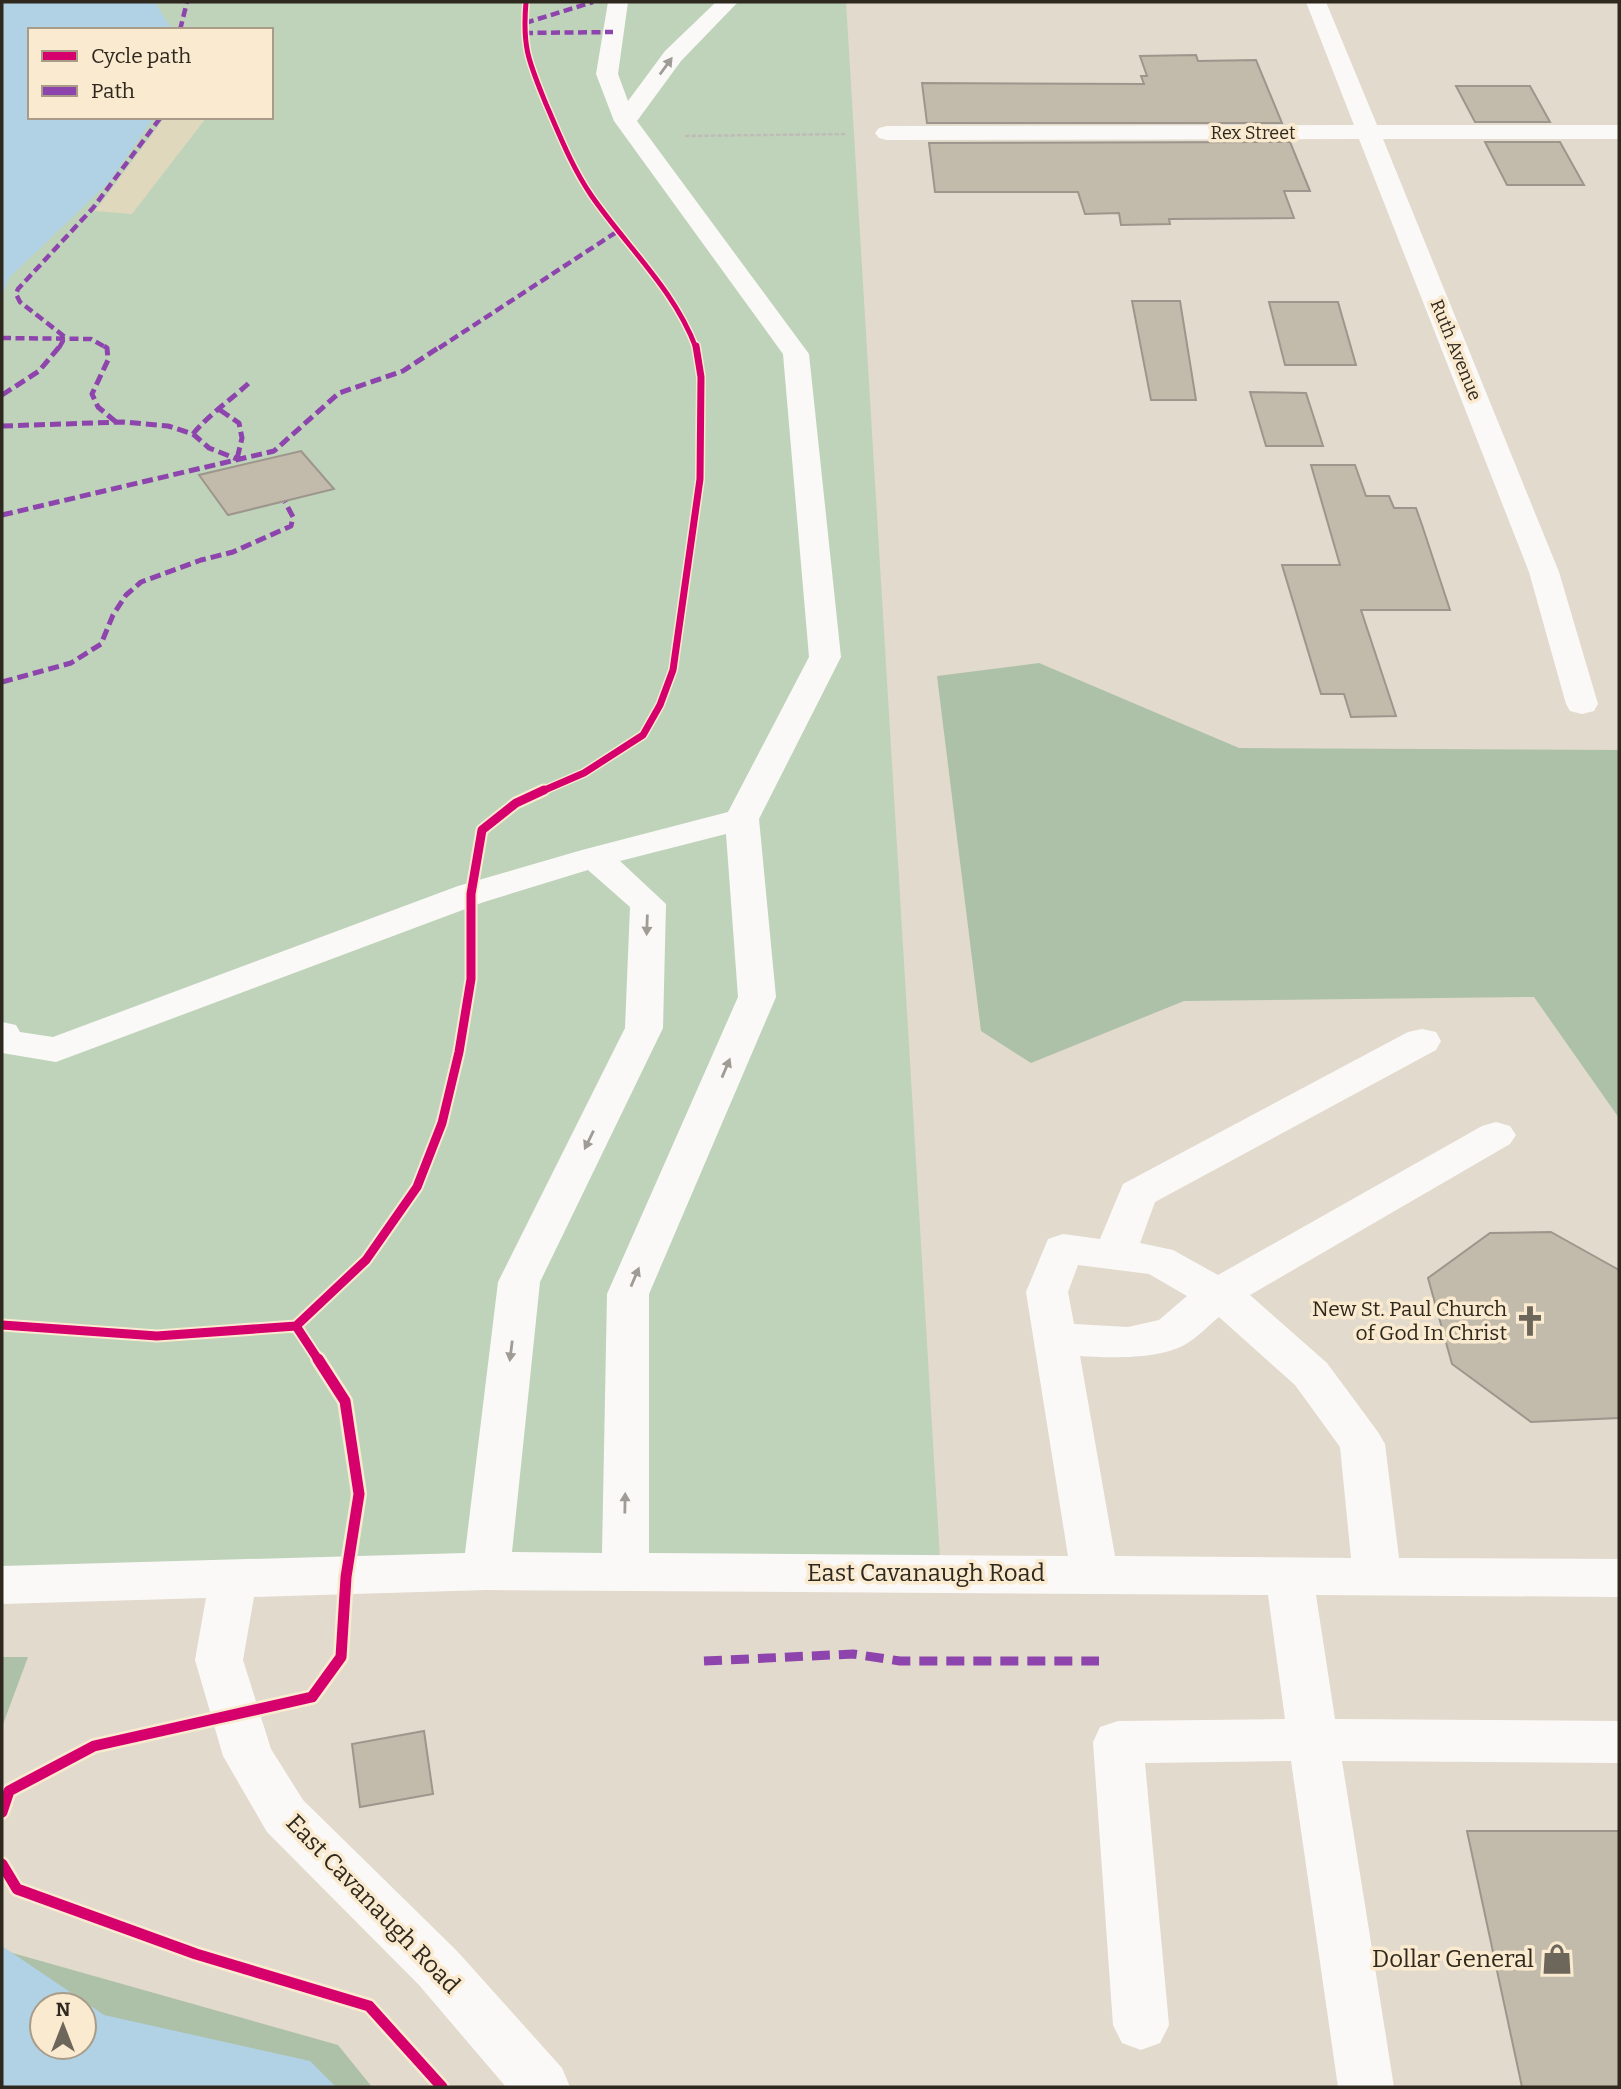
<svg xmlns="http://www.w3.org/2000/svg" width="1621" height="2089" font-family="Bitter,serif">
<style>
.green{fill:#bfd3ba;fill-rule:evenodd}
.forest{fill:#adc1a8;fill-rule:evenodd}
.sand{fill:#e0d8bd}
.water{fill:#b1d1e4;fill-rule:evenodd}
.building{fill:#c2baaa;stroke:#9d968c;stroke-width:2}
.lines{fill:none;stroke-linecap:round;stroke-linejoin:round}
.path{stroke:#bfbcb8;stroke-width:2.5;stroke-dasharray:4.5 2;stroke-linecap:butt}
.minor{fill:#fbf9f7;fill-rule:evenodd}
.quiet-far2{stroke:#8e44ad;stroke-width:4.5;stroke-dasharray:9 4.5;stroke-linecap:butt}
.quiet-far1{stroke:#8e44ad;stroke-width:5;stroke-dasharray:11 5;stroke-linecap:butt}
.quiet{stroke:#8e44ad;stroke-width:9;stroke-dasharray:18 9;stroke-linecap:butt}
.cycleway-far3-casing{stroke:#faeacf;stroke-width:8}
.cycleway-far2-casing{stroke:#faeacf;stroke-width:10}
.cycleway-far1-casing{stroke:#faeacf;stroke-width:13}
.cycleway-casing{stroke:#faeacf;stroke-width:16}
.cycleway-far3{stroke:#d6006c;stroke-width:5}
.cycleway-far2{stroke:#d6006c;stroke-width:7}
.cycleway-far1{stroke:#d6006c;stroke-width:9}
.cycleway{stroke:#d6006c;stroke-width:11}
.oneway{fill:#9f9b95}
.labels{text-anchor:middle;stroke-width:7;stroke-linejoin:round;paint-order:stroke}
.far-street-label{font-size:18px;fill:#2e281e;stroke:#faeacf}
.poi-label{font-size:21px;fill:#2e281e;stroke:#faeacf;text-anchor:end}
.near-street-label{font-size:24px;fill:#2e281e;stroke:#faeacf}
.near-poi-label{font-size:24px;fill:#2e281e;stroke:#faeacf;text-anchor:end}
</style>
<rect width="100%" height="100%" fill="#e2dacc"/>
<path class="green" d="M2,2H846L941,1575L2,1576ZM30,30H271V117H30Z"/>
<path class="forest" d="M1039,663L1239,748L1619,750V1118L1534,997L1184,1001L1031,1063L981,1031L937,676Z
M2,1657H28L2,1727Z
M2,1950L338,2045L372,2087H2ZM42,2005H84V2047H42Z"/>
<path class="sand" d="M165,117L206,118L132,214L95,211Z"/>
<path class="water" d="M2,2H155L172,30H30V117H154L110,181L9,278L2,296Z
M2,1946L104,2015L310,2061L336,2087H2ZM42,2005H84V2047H42Z"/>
<path class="building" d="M1196,55L1198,61L1256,60L1282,123H927L922,83L1144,84L1141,76H1147L1140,56Z
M1456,86H1530L1550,122H1475Z
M1290,142L1310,191H1284L1294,218L1169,219L1170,224L1121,225L1119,213L1085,214L1078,192H935L929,143Z
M1485,142H1560L1584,185H1507Z
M1132,301H1180L1196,400H1151Z
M1269,302H1338L1356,365H1285Z
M1250,392L1306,393L1323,446H1266Z
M301,451L334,489L228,515L199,475Z
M1311,465H1355L1366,496H1389L1394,508H1416L1422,525L1450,610H1361L1396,716L1351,717L1344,694H1321L1282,565H1340Z
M1551,1232L1619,1270V1418L1531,1422L1452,1364L1428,1278L1490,1233Z
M424,1731L433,1794L360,1807L352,1744Z
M1467,1831H1619V2087H1522Z"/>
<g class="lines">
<path class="path" d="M685,136L847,134"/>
<path class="minor" d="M608,2H628L618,74L628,101L665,51L716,2H738L681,61L637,121L809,354L841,657L759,819L776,997L649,1294V1553L1068,1556L1026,1292L1048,1239L1063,1234L1100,1239L1123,1184L1408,1032L1422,1029L1436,1032L1441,1041L1436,1050L1155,1202L1140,1243L1173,1250L1218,1275L1482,1126L1496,1122L1510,1126L1516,1135L1510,1144L1250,1295L1327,1363L1378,1432L1385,1444L1399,1558L1619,1559V1597L1316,1595L1335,1719L1619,1721V1763L1342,1761L1394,2087H1338L1291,1761L1145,1763L1169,2025L1160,2043L1141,2050L1122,2043L1113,2025L1093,1742L1100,1727L1118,1721L1285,1719L1268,1595L486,1590L254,1597L243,1660L271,1749L303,1800L457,1951L562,2068L570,2087H506L419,1985L267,1832L223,1756L195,1660L206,1598L2,1604V1566L465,1553L498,1282L625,1028L630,907L588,870L484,902L56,1062L2,1053V1022L16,1025L20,1032L53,1037L458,886L582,850L728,812L809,657L783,354L614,121L596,74ZM726,834L738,997L607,1294L602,1553L512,1552L540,1282L663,1028L666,904L620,861ZM1078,1265L1149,1274L1187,1296L1159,1320L1128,1327L1074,1324L1068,1292ZM1219,1317L1295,1385L1340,1447L1351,1558L1115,1556L1080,1356C1109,1358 1164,1360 1189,1342C1200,1335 1209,1325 1219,1317Z
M1306,2H1326L1377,125H1619V139H1383L1559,572L1598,704L1594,711L1582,714L1570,711L1566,704L1529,572L1359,139L887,140L879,138L875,133L879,128L887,126L1354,125Z"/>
<path class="quiet-far2" d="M525,23L593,2
M180,30L187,2
M524,33L613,32
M2,338L91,339L107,348
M59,348L65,337L20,302L16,294L18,289L93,208L161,117
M439,348L618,231"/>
<path class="quiet-far1" d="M104,346L107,348L108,360L92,394L98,407L116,422
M2,395L39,371L60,346
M220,410L239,423L242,438L237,459
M2,426L123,422L168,426L193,434L209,448L237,459
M193,434C207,416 232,399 250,382
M2,515L274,451L339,393L403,371L441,346
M2,682L71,663L101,644L113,615L126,595L141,582L201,560L233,552L291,526L293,517L285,502"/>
<path class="quiet" d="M704,1661L853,1654L900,1661H1099"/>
<defs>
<path id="cycleway-far3" d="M526,2C522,48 529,62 546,104C560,136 572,167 591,195C626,246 674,289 696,348"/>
<path id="cycleway-far2" d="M540,792L584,773L643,735L660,705L673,670L700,479L701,377L696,346"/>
<path id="cycleway-far1" d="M2,1325L157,1336L296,1326L319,1361
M296,1326L366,1260L417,1187L442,1123L459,1052L471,979V894L482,830L516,803L544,790"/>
<path id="cycleway" d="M2,1812L9,1791L94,1746L312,1697L341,1657L346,1577L359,1494L345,1401L318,1359
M2,1864L17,1889L196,1954L369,2006L442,2087"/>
</defs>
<use href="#cycleway-far3" class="cycleway-far3-casing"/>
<use href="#cycleway-far2" class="cycleway-far2-casing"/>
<use href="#cycleway-far1" class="cycleway-far1-casing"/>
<use href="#cycleway" class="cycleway-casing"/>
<use href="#cycleway-far3" class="cycleway-far3"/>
<use href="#cycleway-far2" class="cycleway-far2"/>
<use href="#cycleway-far1" class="cycleway-far1"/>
<use href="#cycleway" class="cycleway"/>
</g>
<defs><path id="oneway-solid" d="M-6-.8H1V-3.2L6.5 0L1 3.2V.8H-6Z" transform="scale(1.75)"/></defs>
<g class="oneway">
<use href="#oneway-solid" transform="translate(666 66) rotate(-54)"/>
<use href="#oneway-solid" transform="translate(647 925) rotate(92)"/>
<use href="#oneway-solid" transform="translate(726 1068) rotate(-67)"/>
<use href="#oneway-solid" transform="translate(589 1140) rotate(116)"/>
<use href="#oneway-solid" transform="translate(635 1277) rotate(-67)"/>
<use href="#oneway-solid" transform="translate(511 1351) rotate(97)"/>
<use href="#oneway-solid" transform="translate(625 1503) rotate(-89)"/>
</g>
<defs>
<symbol id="church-bare" viewBox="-9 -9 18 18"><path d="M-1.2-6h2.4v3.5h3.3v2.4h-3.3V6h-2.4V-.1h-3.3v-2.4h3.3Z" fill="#6d665b" stroke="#faeacf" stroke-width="2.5" paint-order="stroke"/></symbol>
<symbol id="shop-bare" viewBox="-9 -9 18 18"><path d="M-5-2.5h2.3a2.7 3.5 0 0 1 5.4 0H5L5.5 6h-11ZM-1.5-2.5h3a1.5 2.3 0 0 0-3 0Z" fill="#6d665b" stroke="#faeacf" stroke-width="2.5" paint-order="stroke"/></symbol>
</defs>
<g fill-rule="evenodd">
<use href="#church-bare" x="1508" y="1299" width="44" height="44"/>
<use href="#shop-bare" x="1535" y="1937" width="44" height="44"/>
</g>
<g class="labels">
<g class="far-street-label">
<text x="1253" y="139">Rex Street</text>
<text transform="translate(1456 350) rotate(68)" y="6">Ruth Avenue</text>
</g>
<g class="poi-label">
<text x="1507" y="1316">New St. Paul Church<tspan x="1507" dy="24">of God In Christ</tspan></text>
</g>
<g class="near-street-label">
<text x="926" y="1581">East Cavanaugh Road</text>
<text transform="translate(373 1904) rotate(46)" y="8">East Cavanaugh Road</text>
</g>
<g class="near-poi-label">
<text x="1534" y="1967">Dollar General</text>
</g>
</g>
<rect width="1621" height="2089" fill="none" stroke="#2e281e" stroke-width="7"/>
<rect x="28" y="28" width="245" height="91" fill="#faeacf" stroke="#a89c88" stroke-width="2"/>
<rect x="42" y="51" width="35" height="10" fill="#d6006c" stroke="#a89c88" stroke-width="2"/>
<text x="91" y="63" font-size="21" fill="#2e281e">Cycle path</text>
<rect x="42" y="86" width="35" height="10" fill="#8e44ad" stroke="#a89c88" stroke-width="2"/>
<text x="91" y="98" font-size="21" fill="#2e281e">Path</text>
<g transform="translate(63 2026)"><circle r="33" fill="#faeacf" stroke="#a89c88" stroke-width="2"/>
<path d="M0-5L12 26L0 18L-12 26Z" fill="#6d665b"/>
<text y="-10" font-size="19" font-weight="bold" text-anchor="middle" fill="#2e281e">N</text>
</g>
</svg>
